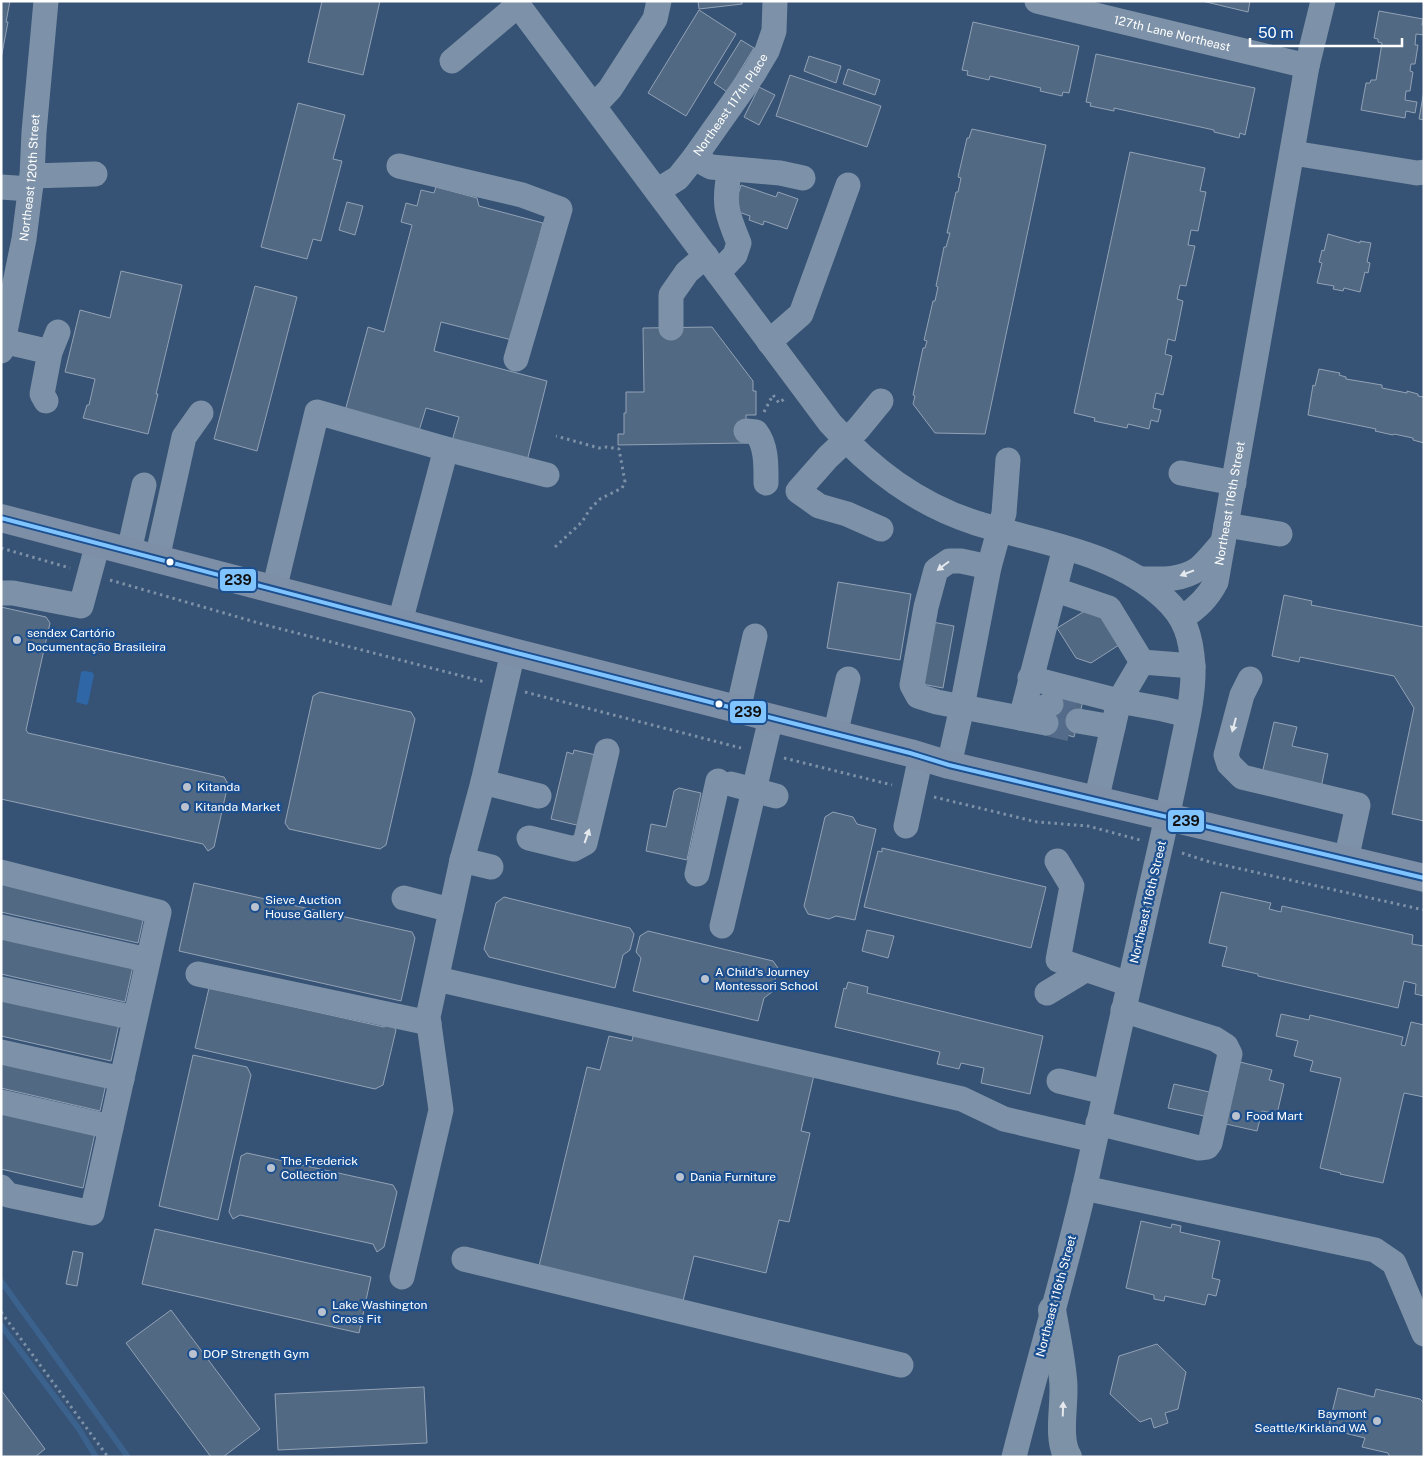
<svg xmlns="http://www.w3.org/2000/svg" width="1425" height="1458" font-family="'Public Sans',sans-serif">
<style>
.green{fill:#2f66a5}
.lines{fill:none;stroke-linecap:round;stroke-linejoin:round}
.stream{stroke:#3b618d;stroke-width:6}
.building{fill:#526984;stroke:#92a2b6}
.minor-tunnel{stroke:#546c89;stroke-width:25;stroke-dasharray:25 12;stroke-linecap:butt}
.path{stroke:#7d92a8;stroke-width:3;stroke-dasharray:2.5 4;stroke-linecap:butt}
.minor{stroke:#7d92a8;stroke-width:25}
.major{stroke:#7d8ea7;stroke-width:28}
.highway{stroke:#7e92a7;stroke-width:28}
.bus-1-casing{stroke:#1b4f8f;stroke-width:8}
.bus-1{stroke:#80c4ff;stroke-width:4}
.oneway{fill:#e5e9ee}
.oneway2{fill:#e5e9ed}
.bus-dot{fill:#fff;stroke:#1b4f8f;stroke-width:2}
.poi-dot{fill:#b9c2ce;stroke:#1b4f8f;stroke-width:2}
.labels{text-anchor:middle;stroke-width:4.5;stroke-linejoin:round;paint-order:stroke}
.street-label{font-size:12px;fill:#fff;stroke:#1b4f8f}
.poi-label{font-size:12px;fill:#fff;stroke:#1b4f8f;text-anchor:start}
.line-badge{stroke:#1b4f8f;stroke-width:2}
.pale-badge-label{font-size:14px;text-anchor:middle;font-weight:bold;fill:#111}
</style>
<rect width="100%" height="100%" fill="#365274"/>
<path class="green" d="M84,671L92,672L94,675L88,704L86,705L76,702L81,672Z"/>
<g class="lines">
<path class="stream" d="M1,1281L128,1457
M1,1325L79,1429L96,1457"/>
</g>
<path class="building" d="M1,1H10L6,22H8L1,59Z
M322,1H380L363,75L308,62Z
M698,1H742V4L699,9Z
M1202,1H1250L1248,12Z
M699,10L736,34L686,116L648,93Z
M1379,11L1423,19L1422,25H1424V35L1416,34L1415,45H1418L1415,64H1411L1410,71L1413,72L1410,91H1406L1405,100L1417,102L1415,113L1406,111L1405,118L1361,110L1366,83H1370L1371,80H1376L1382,43L1378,42V39L1374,38Z
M973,22L1079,46L1069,93L1063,92L1062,96L1040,91L1041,88L990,76L989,80L967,75L968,71L962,70Z
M741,40L754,48L727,92L714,83Z
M1096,54L1255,88L1245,135L1240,133L1239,138L1214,132V130L1114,108V111L1090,106L1091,103L1086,102Z
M809,56L841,66L836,83L804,71Z
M848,69L880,80L875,95L843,84Z
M790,75L881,106L867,147L776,116Z
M759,87L775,95L759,125L744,117Z
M1424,90V120L1419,119Z
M298,103L345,115L333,159L342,161L321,241L313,239L307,259L261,247Z
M972,129L1046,145L985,434L935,433L913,404L915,396L913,395L923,348H925L927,341L924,340L933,301H935L938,287L936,286L944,247H946L950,233H947L956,192H958L961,178L958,177L967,138H969Z
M1130,152L1205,168L1200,191L1206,192L1198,231L1191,230L1188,245L1195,246L1186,286L1180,285L1177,299L1183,301L1175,341L1168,339L1165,354L1172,356L1163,395L1156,393L1153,408L1161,410L1158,422L1151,420L1149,429L1128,424L1127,428L1094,421L1095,418L1074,413Z
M741,185L776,197L778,192L798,199L787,229L764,221L763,225L749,220L750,216L733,210Z
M436,187L477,198L479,206L543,223L512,340L441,322L434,351L547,381L527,461L452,441L459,417L426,408L419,431L345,411L368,327L384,332L412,225L401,222L406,203L417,206L421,190L434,193Z
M347,202L363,206L355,235L339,230Z
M1328,234L1360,243V241L1371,243L1367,262L1370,263L1368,273L1365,272L1360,292L1344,288L1343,291L1333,289L1334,286L1317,283L1322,263L1319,262L1322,250L1324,251Z
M121,271L182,285L156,394H158L148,434L83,418L87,405H89L95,379L65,372L80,310L110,318Z
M255,286L297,297L257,451L214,439Z
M712,327L753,381V391H756V415H746L747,443L618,445V434H624V413H626V392H644L643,328Z
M1319,369L1340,373L1339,375L1346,377V379L1382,385V388L1407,393V391L1418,394V396L1424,397V443L1413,440V438L1394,434L1393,435L1375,431L1376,429L1308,415L1313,385L1315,386Z
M838,582L911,594L900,660L827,648Z
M1284,595L1312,601L1311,605L1424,627V821L1392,814L1414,708L1394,676L1300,657L1299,662L1272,656Z
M1,607L46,617L50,623L26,730L28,733L224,777L228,784L214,847L208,851L203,844L1,799Z
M1088,609L1103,612L1122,643L1091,663L1076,658L1057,628Z
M927,621L954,626L943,688L917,683Z
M1054,689L1084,697L1074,737L1045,729Z
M320,692L411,712L415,719L386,845L380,849L289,829L285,823L313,696Z
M1274,722L1297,727L1292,746L1328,754L1321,788L1262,774Z
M574,750L596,755L585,827L551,819L567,752L573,754Z
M679,788L701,793L687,860L646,851L651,824L666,827L674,791Z
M833,812L853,817L857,824L876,829L855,920L836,916L829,919L808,914L804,906L825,817Z
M882,848L1046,887L1031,948L864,907L878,851L882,852Z
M194,883L412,932L415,938L401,1001L179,951Z
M1,884L144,916L138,943L1,912Z
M1221,892L1271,903L1269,909L1281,912L1282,906L1413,935L1412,944L1424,946V996L1415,994L1416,984L1404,981L1398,1008L1258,976V974L1222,966L1227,947L1209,943Z
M504,897L630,928L634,934L630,950L623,955L615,988L489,957L484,949L496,903Z
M867,930L894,936L888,958L862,951Z
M648,931L773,961L778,968L772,992L764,998L758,1021L633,991L641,958L636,952L640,936Z
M1,936L133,966L125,1002L1,974Z
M848,982L868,987L867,993L1043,1036L1030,1094L981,1083L984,1068L961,1063L959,1069L937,1064L940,1052L835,1027L844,988L846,989Z
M209,988L384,1027L391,1023L396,1030L383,1085L375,1089L195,1048Z
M1,998L119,1024L111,1061L1,1036Z
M1281,1014L1309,1020L1310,1015L1403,1037L1401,1045L1405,1046L1411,1022L1424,1025V1097L1404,1093L1383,1183L1340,1174L1341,1173L1320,1168L1341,1078L1310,1071L1313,1061L1294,1056L1298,1041L1276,1036Z
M634,1032L814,1075L801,1131L810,1133L789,1222L779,1220L766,1273L694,1256L683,1301L539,1266L587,1067L600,1070L609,1036L632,1041Z
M193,1055L247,1067L251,1075L218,1220L159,1206Z
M1,1060L106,1084L100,1111L1,1088Z
M1240,1062L1272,1070L1269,1080L1284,1084L1277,1114L1262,1111L1257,1131L1226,1124Z
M1174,1084L1218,1094L1213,1118L1168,1108Z
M1,1112L95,1133L83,1188L1,1169Z
M247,1153L393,1185L397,1192L384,1247L377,1252L373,1244L240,1215L233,1219L229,1212L241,1156Z
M1141,1221L1171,1228L1172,1224L1181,1226L1180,1232L1220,1241L1212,1278L1220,1280L1216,1296L1208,1294L1205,1305L1165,1296L1164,1301L1154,1299V1295L1126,1288Z
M155,1229L371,1277L359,1333L142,1284Z
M73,1251L83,1253L77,1286L66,1284Z
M171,1310L260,1429L223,1457H211L126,1343Z
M1157,1344L1186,1372L1178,1409L1165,1413L1168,1423L1154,1428L1151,1418L1140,1422L1110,1394L1119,1356Z
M424,1387L427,1443L278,1450L275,1394Z
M1338,1388L1374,1397L1376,1389L1420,1399L1424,1403V1457H1390L1388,1453L1362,1447L1365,1438L1328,1429Z
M1,1390L45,1449L35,1457H1Z"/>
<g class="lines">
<path class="minor-tunnel" d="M1051,704L1080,711
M1046,723L1075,730"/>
<path class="path" d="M764,412L773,395L779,403L784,399
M555,547L582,522L590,509L600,499L622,488L625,482L619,449L607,447L599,448L556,436
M1,548L70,568
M110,580L262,624L485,682
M525,692L741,748
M784,758L892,785
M934,797L1037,822L1088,826L1140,840
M1182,853L1210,862L1424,910
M1,1312L108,1457"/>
<g class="minor">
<path d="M515,1L830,423C871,469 917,504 976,523C1039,543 1114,551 1164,598C1186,618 1191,637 1193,666C1194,698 1185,730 1179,761C1168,815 1155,869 1143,923C1123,1010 1105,1098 1085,1185C1064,1276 1037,1366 1014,1457"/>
<path id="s1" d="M1037,1L1307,66"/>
<path d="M452,61L518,5"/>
<path d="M594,106L610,89L655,19L659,1"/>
<path d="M1293,153L1417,173L1424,172"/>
<path d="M694,158L711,167L780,173L803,178"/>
<path d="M399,166L522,195L560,209L516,359"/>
<path d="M32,176L95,174"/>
<path d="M1,187L30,189"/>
<path id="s2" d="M657,191L678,178L694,158L754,73L767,51L774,31L775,1"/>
<path d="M718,273L735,255L739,243C726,212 723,203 730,169"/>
<path d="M671,328V295L687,272L706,256"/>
<path d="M3,341L50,352"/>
<path d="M769,342L801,314L848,185"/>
<path id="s3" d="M1,351L24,239L32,176L34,132L46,1"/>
<path d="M46,401L42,394L50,352L58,332"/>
<path d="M881,401L858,429L828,457L798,491L819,506L847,514L881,529"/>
<path d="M746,431L756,432C767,446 766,467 766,483"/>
<path d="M446,449L547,475"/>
<path d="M1181,473L1234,483"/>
<path d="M1226,525L1280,534"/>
<path d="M129,551L144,485"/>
<path d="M157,559L184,437L201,413"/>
<path d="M989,567L961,561H949L936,570L926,607L912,685L918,696L937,702L1046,723"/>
<path d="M1140,579C1159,579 1181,581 1198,569C1207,562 1215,551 1223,542"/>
<path d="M274,590L317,412L446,449L400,622"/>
<path d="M1056,590L1109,608L1142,662"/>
<path d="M1,593H13L81,606L98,543"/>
<path id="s4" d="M1182,618C1197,608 1208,598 1216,582L1307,66L1323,1"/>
<path d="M1030,678L1119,701L1142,662L1193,666"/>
<path d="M1250,679L1242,695L1226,755L1229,764L1242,777L1358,805L1346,860"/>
<path d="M738,710L755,636"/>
<path d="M1021,718L1065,548"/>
<path d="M1021,718L1051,704"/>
<path d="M1078,721L1113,727"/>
<path d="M835,735L848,679"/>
<path d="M949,765L962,707L989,567L1004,513L1008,460"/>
<path d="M483,782L539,796"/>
<path d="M731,784L776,796"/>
<path d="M1096,801L1119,701L1163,709L1188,715"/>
<path d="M906,826L921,756"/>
<path d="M529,838L574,849L585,843L607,751"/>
<path d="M462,860L491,867"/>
<path d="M1057,861L1072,886L1058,960L1129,984"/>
<path d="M1,872L159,912L92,1213L8,1195L1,1187"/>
<path d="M697,874L718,781"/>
<path d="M404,898L451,910"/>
<path d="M722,926L771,718"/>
<path d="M1,927L148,960"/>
<path d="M198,974L429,1023"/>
<path d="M437,979L962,1099L1004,1119L1094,1140"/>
<path d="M1,989L135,1018"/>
<path d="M1047,993L1085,970"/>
<path d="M1,1052L122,1079"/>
<path d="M1059,1081L1105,1092"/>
<path d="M1,1102L111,1127"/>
<path d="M1098,1123L1199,1148L1207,1147L1210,1143L1230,1054L1226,1046L1215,1039L1123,1010"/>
<path d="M1084,1188L1375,1250L1394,1263L1424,1334"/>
<path d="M464,1259L901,1365"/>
<path d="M402,1277L441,1110L428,1017L462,860L483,782L513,652"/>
</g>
<path class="major" d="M1,518L513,652L910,753L949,765L1424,878"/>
<path class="highway" d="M1052,1310C1056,1333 1061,1356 1063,1379C1066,1401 1056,1438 1068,1457"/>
<defs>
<path id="bus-1" d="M1,518L513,652L910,753L949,765L1424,878"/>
</defs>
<use href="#bus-1" class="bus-1-casing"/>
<use href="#bus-1" class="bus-1"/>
</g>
<defs><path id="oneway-solid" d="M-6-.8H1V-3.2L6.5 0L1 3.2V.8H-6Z" transform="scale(1.25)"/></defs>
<g class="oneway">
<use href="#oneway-solid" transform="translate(943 566) rotate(143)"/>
<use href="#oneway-solid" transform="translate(1187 573) rotate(159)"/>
<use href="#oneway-solid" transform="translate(1234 725) rotate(105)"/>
<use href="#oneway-solid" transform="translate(587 836) rotate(-71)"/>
</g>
<use class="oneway2" href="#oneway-solid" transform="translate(1063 1409) rotate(-88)"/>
<g class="bus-dot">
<circle cx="170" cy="562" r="4.5"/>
<circle cx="719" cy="704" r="4.5"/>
</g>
<g class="poi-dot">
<circle cx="17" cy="640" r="5"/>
<circle cx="187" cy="787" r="5"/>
<circle cx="185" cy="807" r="5"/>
<circle cx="255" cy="907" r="5"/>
<circle cx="705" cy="979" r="5"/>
<circle cx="1236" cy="1116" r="5"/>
<circle cx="271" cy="1168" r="5"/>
<circle cx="680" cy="1177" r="5"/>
<circle cx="322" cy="1312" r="5"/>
<circle cx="193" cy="1354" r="5"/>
<circle cx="1377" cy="1421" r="5"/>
</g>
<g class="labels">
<g class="street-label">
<text dy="4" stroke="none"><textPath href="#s1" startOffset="139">127th Lane Northeast</textPath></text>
<text dy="4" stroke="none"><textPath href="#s2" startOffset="115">Northeast 117th Place</textPath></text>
<text dy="4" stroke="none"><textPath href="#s3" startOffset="176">Northeast 120th Street</textPath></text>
<text dy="4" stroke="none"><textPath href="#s4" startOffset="130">Northeast 116th Street</textPath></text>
<text transform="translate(1148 902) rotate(-77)" y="4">Northeast 116th Street</text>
<text transform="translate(1056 1296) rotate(-75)" y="4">Northeast 116th Street</text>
</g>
<g class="poi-label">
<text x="27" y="637">sendex Cartório<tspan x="27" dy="14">Documentação Brasileira</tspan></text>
<text x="197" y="791">Kitanda</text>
<text x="195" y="811">Kitanda Market</text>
<text x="265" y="904">Sieve Auction<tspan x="265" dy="14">House Gallery</tspan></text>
<text x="715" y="976">A Child’s Journey<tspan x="715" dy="14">Montessori School</tspan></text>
<text x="1246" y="1120">Food Mart</text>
<text x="281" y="1165">The Frederick<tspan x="281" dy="14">Collection</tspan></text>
<text x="690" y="1181">Dania Furniture</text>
<text x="332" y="1309">Lake Washington<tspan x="332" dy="14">Cross Fit</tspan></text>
<text x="203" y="1358">DOP Strength Gym</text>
<text x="1367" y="1418" text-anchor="end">Baymont<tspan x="1367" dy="14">Seattle/Kirkland WA</tspan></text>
</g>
</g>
<g class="line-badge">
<rect x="219" y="568" width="38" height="24" rx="5" fill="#80c4ff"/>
<rect x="729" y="700" width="38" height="24" rx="5" fill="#80c4ff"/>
<rect x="1167" y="809" width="38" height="24" rx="5" fill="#80c4ff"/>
</g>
<g class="pale-badge-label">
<text x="238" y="585">239</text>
<text x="748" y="717">239</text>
<text x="1186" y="826">239</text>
</g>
<rect width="1425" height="1458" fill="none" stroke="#ffffff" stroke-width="5"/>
<path d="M1250 38v8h152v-8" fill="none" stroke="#ffffff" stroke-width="2.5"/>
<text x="1258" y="38" font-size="15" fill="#ffffff" stroke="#1b4f8f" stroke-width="4" paint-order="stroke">50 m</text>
</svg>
